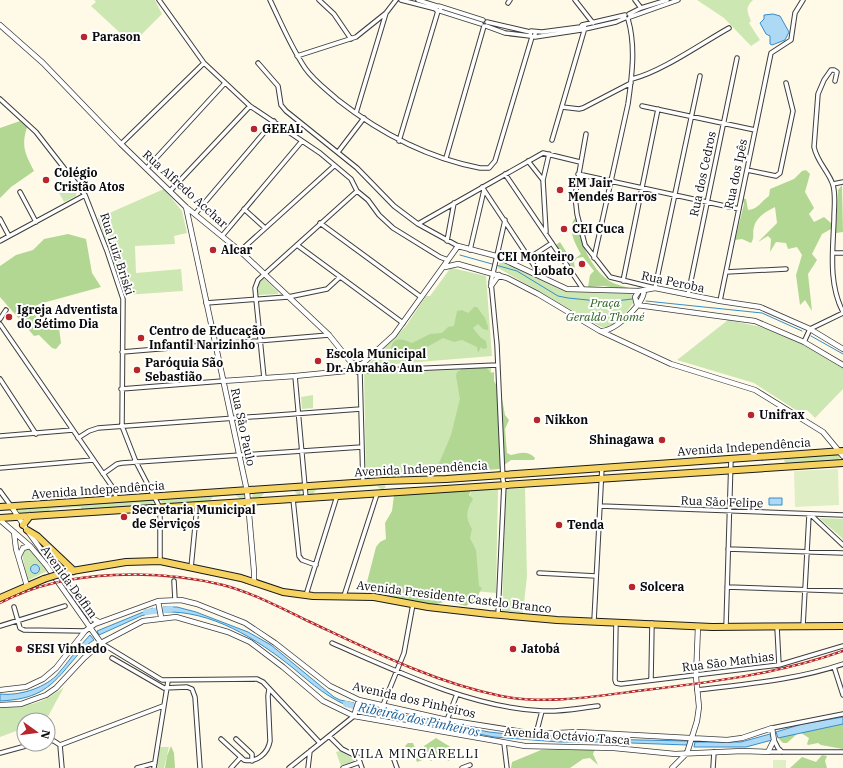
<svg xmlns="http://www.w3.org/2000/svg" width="843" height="768" font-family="'IBM Plex Serif',serif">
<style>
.green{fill:#cde7b3}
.forest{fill:#b1d793}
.pitch{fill:#e0eec5}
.water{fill:#aed9f5;stroke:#368dca}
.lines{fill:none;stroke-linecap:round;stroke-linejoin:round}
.stream{stroke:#368dca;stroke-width:1}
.river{stroke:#aed9f5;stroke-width:6}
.minor-casing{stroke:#3d3d3d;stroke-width:5.5}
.tertiary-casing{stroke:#3d3d3d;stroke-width:6}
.primary-casing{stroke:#1b1b1b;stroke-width:8}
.minor{stroke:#fff;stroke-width:3.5}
.tertiary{stroke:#fff;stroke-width:4.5}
.primary{stroke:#f6d360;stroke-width:6}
.rail-casing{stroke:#b6262b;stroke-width:2.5}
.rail{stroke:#fff;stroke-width:1;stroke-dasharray:3;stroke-linecap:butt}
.primary-bridge-casing{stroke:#1b1b1b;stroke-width:8;stroke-linecap:butt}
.primary-bridge{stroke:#f6d360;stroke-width:6}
.poi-dot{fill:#b6262b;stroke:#fff;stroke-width:1.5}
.labels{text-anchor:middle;stroke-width:4;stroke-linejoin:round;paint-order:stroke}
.poi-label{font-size:12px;font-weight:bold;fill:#0a0a0a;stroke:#fff;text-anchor:start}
.street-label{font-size:12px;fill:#0a0a0a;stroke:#fff}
.park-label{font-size:12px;font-style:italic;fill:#2a5f1d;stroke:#fff}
.water-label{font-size:13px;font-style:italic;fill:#175e98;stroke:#fff}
.neighbourhood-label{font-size:13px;letter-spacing:1px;fill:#0a0a0a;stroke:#fff}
</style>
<rect width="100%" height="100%" fill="#fffae7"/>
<path class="green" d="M94,0H155L162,14L132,44L91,6L96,2Z
M697,0H753C745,8 747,11 751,21L749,23L760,40L751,46L724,18Z
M72,181L77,189L76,196L64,202L57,189Z
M164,189L182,211L187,233L174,236L175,244L135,246L136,273L181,269L183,291L125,295L98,218Z
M500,261L564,291L631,292L634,302C625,313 617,328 601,327L498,268Z
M452,268L486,276L492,356L370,366L369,364L406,326L426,296H430L449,270L448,269Z
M263,277L278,292V294L258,295L257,284Z
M728,320L767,328L806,346L843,368V389L815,418L807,410L799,412L754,383L677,360Z
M491,368L497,469L368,479L366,476L364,374Z
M313,395V408L302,409L301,397Z
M839,453L842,457L837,460L786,463L784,461L786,456Z
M383,483L386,487L382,490L377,486L316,490L312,495L307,492L309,489Z
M525,488L527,576L523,613L502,612L506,489Z
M300,489L301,493L299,496L294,491L264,493L261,497L253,498L252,492Z
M498,489L496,593L452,589L471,490Z
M244,492L245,499H241L235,495L213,497L209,502L164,505L161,501L162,499Z
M150,500L154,502L150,506L81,510V507L50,509L49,512L20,514L16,507Z
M819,518L843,519V540L841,537Z
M27,547L47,571L27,581L22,553Z
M64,687L46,720H24V728L0,737V707C29,706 40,705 64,687Z
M160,747H169L164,768H157Z
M340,751L354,759V761L341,766L336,752Z"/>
<path class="forest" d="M20,121L27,127C21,147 25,153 34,171L11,187L0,198V128Z
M806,170L810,174L805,192L814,208L809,214L814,222L824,217L831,223V229L822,234L812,254L817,260L808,274L812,311L805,300L800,305L796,275L802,255L797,247L788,249L786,243L776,242L770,252L771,239L768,236L758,242L777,223L775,207C767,211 756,217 754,227C752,232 755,238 751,243L742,239L735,240L744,204L742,198L746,199L748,210C759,209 761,201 769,196L770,189L794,179L802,171Z
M842,185L843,232L836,233L838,190Z
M576,217C579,239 589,266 608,280C613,284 623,286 629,288V290L604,286L588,287L590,275L594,271L583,257L577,258L574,262L575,271L556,245L560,242L572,261L581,254C575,244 566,227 576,217Z
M68,234L86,239L92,273L101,287L39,304L32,309L37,318L56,323L59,328L61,343L56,349L52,348L39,335L34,336L0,297V266L16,255L33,250L44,239Z
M474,307H477L485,318L488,327V330L483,329L478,324L473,328L480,337L486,341L487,348L483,349L481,347L478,353L477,347L462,340L454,342L443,338L420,351H411L402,358L397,359L394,356L391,348C393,336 403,339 412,343L430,334L442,333L448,327L454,326L457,311L462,310L468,313Z
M465,367L487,368L491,373L494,372V381L501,393L505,415L509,420L505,429L507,453L511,455C520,453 528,450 535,458L534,460H511L499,469L448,473L433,470L440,461L451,435L460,399L456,376L457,372Z
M471,490L469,495L473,499C466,511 465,517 472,529L470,538L476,550L479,586L482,588L476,599L466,606L447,601L430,606L370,591L367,582L376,547L380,542L386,539L385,523L392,511L394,495L396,494Z
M843,719V749L821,745L818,743L808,745L807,744L809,738L801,733H798L787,743H783L779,739L780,736Z
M436,738L452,748V759L448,761L445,753L431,761L428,758L417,762L413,753H409L405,746L408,743H413L417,754L423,756L426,753L424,746Z
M171,746L174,753L175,768H165L167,756Z
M583,748L595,749L593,754L598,765L590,758L583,759L570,768H511L512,762L541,750Z
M822,755L827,756L825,761L827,768H790L802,757L816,762Z"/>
<path class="pitch" d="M838,469L839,505L795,507L794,471Z
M244,505L245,514L231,515V506Z
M773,760H786V768H773Z"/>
<path class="water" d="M773,14L780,16L789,32L785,40L772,45L770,44V36L766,34L760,23L764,19V15Z
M769,498H782V505H769Z
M30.5 569a4.5 4.5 0 1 1 9 0a4.5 4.5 0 1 1-9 0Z
M163,607H177L196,612L248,632L271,645L334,697L340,700L354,703V708C330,700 312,684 293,668C257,639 211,610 163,612Z
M153,608L154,612L141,616L99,635L97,631Z
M90,635L94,640C84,646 78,655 70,664C48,691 35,699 0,701V694C18,696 42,689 56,676C68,663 77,648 90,635Z
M359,705L376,709L374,714L358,710Z
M384,711L489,732L545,738L688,741L687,745L603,742H559L494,737L382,715Z
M843,717V724L778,738L776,732L802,724Z
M770,734L772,740L746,747H694L695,742H741Z"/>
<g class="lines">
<path class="stream" d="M460,255L517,271L558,296L568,298L608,302L632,299
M646,301L762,313L802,331
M811,336L843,354"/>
<path class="river" d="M146,612L171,609
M346,704L386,714"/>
<defs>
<path id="minor" d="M159,0L204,63L250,106L320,153L351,179L357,191L368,200L379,215L393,228L440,257L448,260
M270,0C281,23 291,47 305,68C314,81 327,90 338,100C380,133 428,158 480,168H489L495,161L532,37
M319,0L334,14L351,39
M401,0L436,9
M418,0L437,6
M575,0L593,23
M635,0L641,8
M508,3L510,0
M441,7L440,11L436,10V7L439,6L483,20
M440,11L481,24
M629,14L641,8L667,0
M630,17L678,0
M487,22L530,32
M486,26L505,33L530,36
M584,26L585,29L581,30L580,28L582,25L625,15
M585,29L616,22L625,18
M535,32V37L530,36L531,31L542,32L580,27
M535,37L581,30
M297,56L356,37L386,13L396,0
M258,63L278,86L281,105L286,111L357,168L394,206L418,224L458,246
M632,79C661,72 702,43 729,28
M835,81L837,72L834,70H831L824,80L818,94L814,147C817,162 829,172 833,185C836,196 834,208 834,219C833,250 828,283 843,312
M0,99L36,132L85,195L107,251L123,299L122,426L136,462L160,508V561
M642,106L755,130
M562,107L579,109L583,108L631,83
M356,113L386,13
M586,134L575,196L577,214L585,245L610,277L655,288L700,76
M552,140L584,31
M399,141L438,11
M121,144L204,63
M338,152L364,118
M446,158L484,26
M528,161L543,180
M147,168L225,83
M747,170L776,176L780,173L793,111L786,83
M505,174L583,289
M578,174L739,209
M833,184L843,182
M482,187L541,276
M171,190L250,106
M20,192L36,222
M244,209L265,228
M195,214L274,121
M0,219L9,236
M320,223L421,297
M418,224L543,153L580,162
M546,232L543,180L549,154
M222,236L302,141
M0,241L85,195
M447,241L454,203
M297,245L403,323
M470,250L484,190
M240,251L334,166
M833,253H843
M529,258L552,243
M594,258L628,104C632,76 636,46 628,19
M726,272L786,269
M623,281L658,109
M688,295L737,58
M720,301L771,53L791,40L795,13L803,0
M206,303L288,297L327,289L340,277
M0,319L6,310
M0,324L113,488L117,500
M804,342L810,329L843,313
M122,352L329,335
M362,371L497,365
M360,372L363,483
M295,376L306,498
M264,378L256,299L255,288L258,280L357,191
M0,379L36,434
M121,389L223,381
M0,436L73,430
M78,438L89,431L98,428L361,409
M0,468L93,460
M103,474L117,464L122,463L362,447
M0,491L11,506
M293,499L299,556L302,560L316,565
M600,506L843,515
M811,515L843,545
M728,549L843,553
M191,568L197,506
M539,573L596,576
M174,581L175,600
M727,587L843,591
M306,595L337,496
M344,596L377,494
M14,607L20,628L24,630L85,631
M498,615L504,484L503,480L497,345L491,282L505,220
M594,621L602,467
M616,622L615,680L616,683L621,684L779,665L843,646
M0,626L65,606
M803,626L809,515
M726,627L731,459
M777,627L779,665
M101,643L162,680L257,679L263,682L320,743
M332,643C396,671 472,708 543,711C561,712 580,708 598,706
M112,658L164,688L187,687L192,689L195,697L200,768
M834,667L843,695
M651,680L652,623
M697,690C746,684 796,680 843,664
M377,720L404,653L413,604
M447,720L457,694
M772,728L843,714
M536,734L542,711
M329,736L342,749L358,757L362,768
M221,739L244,760C257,763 268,753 270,741L268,696L269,689
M236,739L252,754V761
M48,740L54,741L60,745
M774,740L778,748L782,752
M504,743L507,768
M60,745L163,706
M60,745L62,768
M768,752H843
M0,753L33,744
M392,754L397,768
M137,768L155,763
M154,768L168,681
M231,768L241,757
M289,768L354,716
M308,768L310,751
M343,768L360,762
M462,768L470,765
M713,768L714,752"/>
<path id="tertiary" d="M0,25L43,63L121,144L186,207L240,251L329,335L349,360L357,366
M186,207L247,491L254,571V582
M445,267L458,264L507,278L538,294L600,331L671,364L755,390L823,432L843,456
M491,286L499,275
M639,291L635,297L637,305L755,321L804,342L843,365
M602,331C616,330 644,304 644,290
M355 368a4 4 0 1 1 8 0a4 4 0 1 1-8 0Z
M361,365L394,335L458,246L496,256L567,289L639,291L655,288L720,301L760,307L810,329L843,349
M223,381L295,376L346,371L356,368
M11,506L25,527
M0,520L30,546L46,565L101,643
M14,532L16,549L27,586
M29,533L90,617L99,622
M19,556L23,548L30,546
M158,601L161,617
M0,690L26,687L43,679L56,668L85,631L95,624L158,601L181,600L197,604L245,623L275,643L330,686L359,700L447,720L536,734L578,732L727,740L742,738L772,728L774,740L768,752L743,751L675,754L614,748L525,746L354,716L323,701L283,667L250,642L228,632L176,617L143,621L101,643L84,658L56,688L46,695L21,704L0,705
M354,716L359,700
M672,768L687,753L697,721L699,707L696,677L698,626"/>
<path id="primary" d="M0,507L383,481L446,479L843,451
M0,518L843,463
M23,525L30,516
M27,530L37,536L74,571
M66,572L126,562L160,561L241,578L283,592L313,596L374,597L428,607L489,614L557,620L712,627L843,626
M0,598L44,579"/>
</defs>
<use href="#minor" class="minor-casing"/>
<use href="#tertiary" class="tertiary-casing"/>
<use href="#primary" class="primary-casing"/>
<use href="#minor" class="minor"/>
<use href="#tertiary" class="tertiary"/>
<use href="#primary" class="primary"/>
<defs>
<path id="rail" d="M0,603C37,584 73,577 114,575C151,573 187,576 223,585C253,593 281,608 308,621C370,650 433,682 501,696C548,705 597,696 645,690C712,682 779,674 843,651"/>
</defs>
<use href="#rail" class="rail-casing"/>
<use href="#rail" class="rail"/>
<defs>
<path id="primary-bridge" d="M44,579L66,572"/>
</defs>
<use href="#primary-bridge" class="primary-bridge-casing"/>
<use href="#primary-bridge" class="primary-bridge"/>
</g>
<g class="poi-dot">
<circle cx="84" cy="37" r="4"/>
<circle cx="254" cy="129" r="4"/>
<circle cx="46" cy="180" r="4"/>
<circle cx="560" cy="190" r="4"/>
<circle cx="564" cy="229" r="4"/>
<circle cx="213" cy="250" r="4"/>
<circle cx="582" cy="264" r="4"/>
<circle cx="9" cy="317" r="4"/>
<circle cx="141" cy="338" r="4"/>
<circle cx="318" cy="361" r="4"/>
<circle cx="137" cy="370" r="4"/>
<circle cx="751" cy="415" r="4"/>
<circle cx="537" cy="420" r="4"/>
<circle cx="662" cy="440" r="4"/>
<circle cx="124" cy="517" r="4"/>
<circle cx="559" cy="525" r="4"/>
<circle cx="632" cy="587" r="4"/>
<circle cx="19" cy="649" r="4"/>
<circle cx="513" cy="649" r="4"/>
</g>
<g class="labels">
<g class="poi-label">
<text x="92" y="41">Parason</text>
<text x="262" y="133">GEEAL</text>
<text x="54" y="177">Colégio<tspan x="54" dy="14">Cristão Atos</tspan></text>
<text x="568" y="187">EM Jair<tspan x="568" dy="14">Mendes Barros</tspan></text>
<text x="572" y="233">CEI Cuca</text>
<text x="221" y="254">Alcar</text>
<text x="574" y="261" text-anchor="end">CEI Monteiro<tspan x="574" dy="14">Lobato</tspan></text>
<text x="17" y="314">Igreja Adventista<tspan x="17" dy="14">do Sétimo Dia</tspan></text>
<text x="149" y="335">Centro de Educação<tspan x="149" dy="14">Infantil Narizinho</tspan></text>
<text x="326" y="358">Escola Municipal<tspan x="326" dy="14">Dr. Abrahão Aun</tspan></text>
<text x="145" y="367">Paróquia São<tspan x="145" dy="14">Sebastião</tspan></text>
<text x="759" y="419">Unifrax</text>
<text x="545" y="424">Nikkon</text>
<text x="654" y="444" text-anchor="end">Shinagawa</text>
<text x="132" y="514">Secretaria Municipal<tspan x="132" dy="14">de Serviços</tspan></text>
<text x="567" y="529">Tenda</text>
<text x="640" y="591">Solcera</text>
<text x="27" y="653">SESI Vinhedo</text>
<text x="521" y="653">Jatobá</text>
</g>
<g class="street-label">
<text transform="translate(703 174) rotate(-78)" y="4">Rua dos Cedros</text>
<text transform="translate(736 174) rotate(-78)" y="4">Rua dos Ipês</text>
<text transform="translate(185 189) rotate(42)" y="4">Rua Alfredo Acchar</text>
<text transform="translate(117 254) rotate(72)" y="4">Rua Luiz Briski</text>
<text transform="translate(673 282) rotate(12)" y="4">Rua Peroba</text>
<text transform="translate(243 427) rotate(78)" y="4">Rua São Paulo</text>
<text transform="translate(744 447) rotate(-4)" y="4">Avenida Independência</text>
<text transform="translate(421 469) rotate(-3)" y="4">Avenida Independência</text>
<text transform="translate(98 490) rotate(-4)" y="4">Avenida Independência</text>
<text transform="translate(722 502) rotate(2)" y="4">Rua São Felipe</text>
<text transform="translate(69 582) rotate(54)" y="4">Avenida Delfim</text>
<text transform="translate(454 597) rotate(7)" y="4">Avenida Presidente Castelo Branco</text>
<text transform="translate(728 662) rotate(-7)" y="4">Rua São Mathias</text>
<text transform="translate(414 700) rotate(13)" y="4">Avenida dos Pinheiros</text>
<text transform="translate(567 736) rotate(4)" y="4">Avenida Octávio Tasca</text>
</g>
<g class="park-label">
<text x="605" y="307">Praça<tspan x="605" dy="14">Geraldo Thomé</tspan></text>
</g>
<g class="water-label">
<text transform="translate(419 719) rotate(12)" y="5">Ribeirão dos Pinheiros</text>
</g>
<g class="neighbourhood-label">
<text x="415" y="758">VILA MINGARELLI</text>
</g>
</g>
<g transform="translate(36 732) rotate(104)"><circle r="19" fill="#ffffff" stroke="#9d9d9d"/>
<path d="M0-3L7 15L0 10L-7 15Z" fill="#b6262b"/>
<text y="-6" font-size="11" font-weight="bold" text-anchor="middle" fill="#0a0a0a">N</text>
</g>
</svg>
